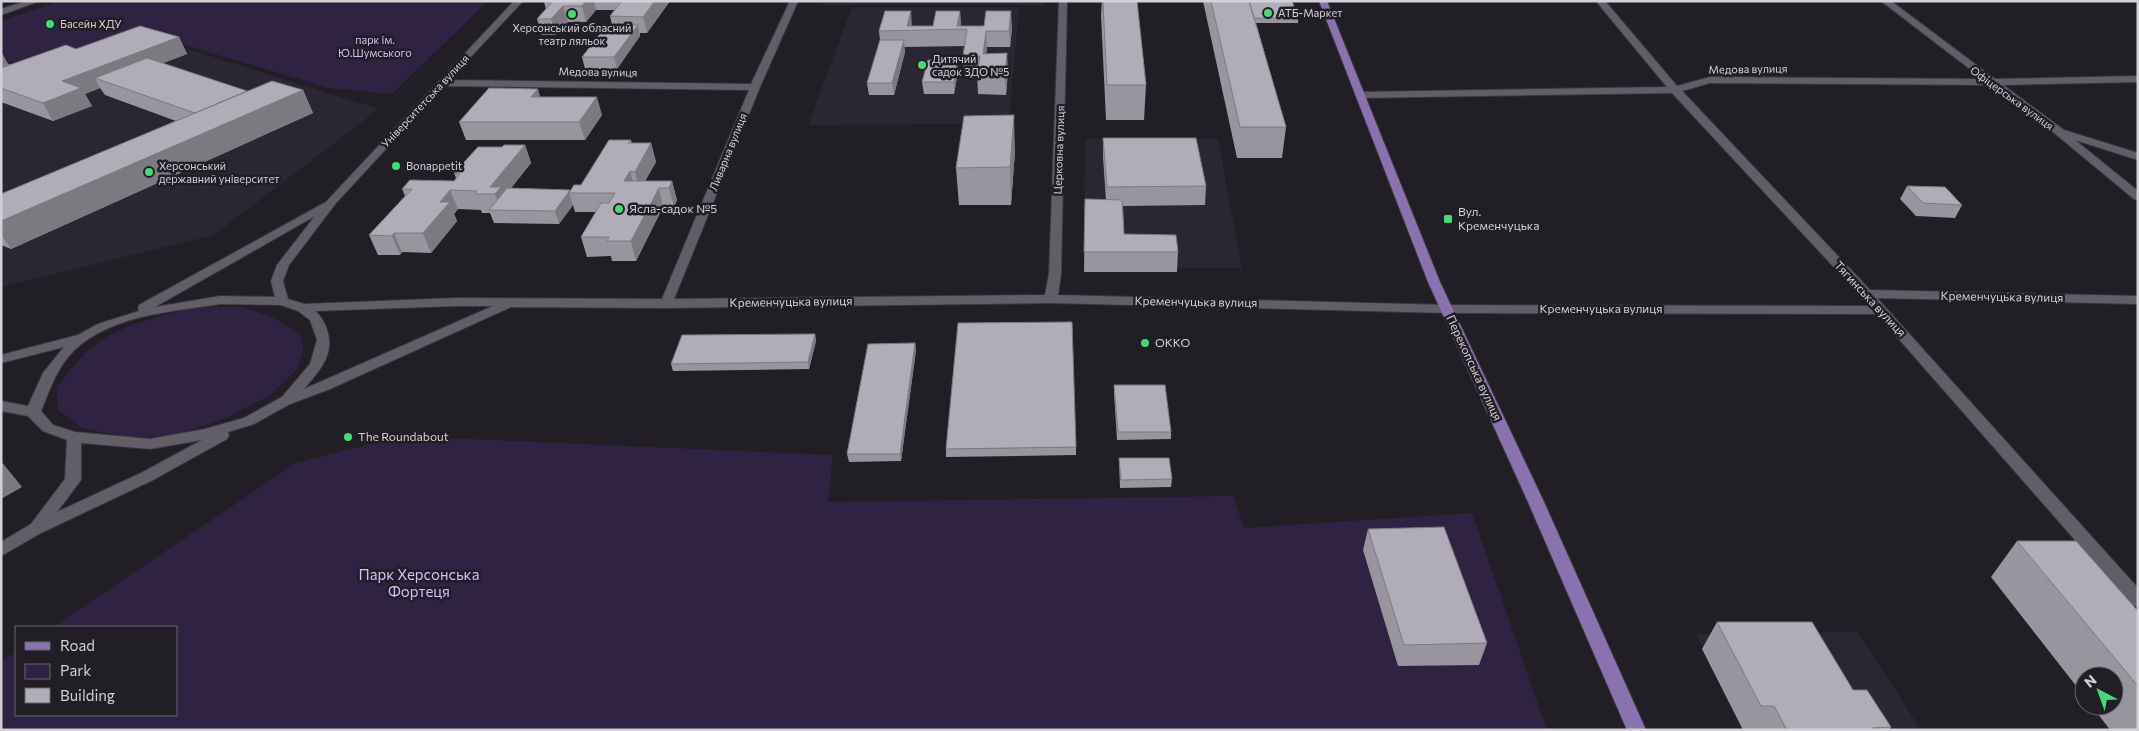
<svg xmlns="http://www.w3.org/2000/svg" width="2139" height="731" font-family="Commissioner,sans-serif">
<style>
.built{fill:#2a2633}
.green{fill:#2f2243}
.lines{fill:none;stroke-linecap:round;stroke-linejoin:round}
.minor-casing{stroke:#3a383f;stroke-width:2}
.tertiary-casing{stroke:#3a383f;stroke-width:2}
.primary-casing{stroke:#3a383f;stroke-width:2}
.minor{fill:#615e68;fill-rule:evenodd}
.tertiary{fill:#615e68;fill-rule:evenodd}
.primary{fill:#8a72b1;fill-rule:evenodd}
.wall{fill:#98959e}
.shaded-wall{fill:#7c7981}
.building{fill:#b1adb8;stroke:#7c7981}
.poi-dot{fill:#48d779;stroke:#211e26;stroke-width:2}
.labels{text-anchor:middle;stroke-width:5;stroke-linejoin:round;paint-order:stroke}
.far-poi-label{font-size:11px;fill:#d3d1d7;stroke:#211e26;text-anchor:start}
.far-park-label{font-size:11px;fill:#d3bdfb;stroke:#211e26}
.far-street-label{font-size:11px;fill:#d3d1d7;stroke:#211e26}
.poi-label{font-size:12px;fill:#d3d1d7;stroke:#211e26;text-anchor:start}
.street-label{font-size:12px;fill:#d3d1d7;stroke:#211e26}
.near-park-label{font-size:15px;fill:#d3bdfb;stroke:#211e26}
</style>
<rect width="100%" height="100%" fill="#211e26"/>
<path class="built" d="M824,1H1046L1045,5H822Z
M852,7H1019L1009,124L808,125Z
M140,34L379,109L214,235L1,287V61L33,72Z
M1085,139H1218L1242,268H1084Z
M1858,632L1921,730H1743L1696,634Z"/>
<path class="green" d="M60,1H488L392,94L329,88L141,32L34,70L1,59V21Z
M205,307H243L272,317L301,334L303,353L297,369L269,396L229,417L169,437L129,438L81,428L58,410L57,387C69,371 82,354 99,342C128,322 171,312 205,307Z
M401,436L833,455L828,502L1233,496L1244,528L1472,513L1547,730H1V662L16,652V715H176V627H53L296,463Z"/>
<g class="lines">
<defs>
<path id="minor" d="M514,1H523L449,80L751,84L790,1H798L760,87L674,299L1045,295L1049,274L1059,1H1067L1061,274L1058,295L1447,305L1870,306L1672,93L1360,98L1355,95L1360,92L1667,87L1596,1H1605L1677,86L1710,77L1983,79L1881,1H1891L1995,79L2138,76V82L2003,85L2064,130L2138,153V160L2075,140L2138,191V200L2134,199L2053,132L1991,85L1710,83L1682,91L1870,290L2138,296V304L1877,298L2138,588V607L2132,605L1877,314L1447,313L1051,303L666,308L511,307L330,389L290,404L254,424L228,432L229,435L227,439L153,480L41,533L1,556V542L31,524L65,479L67,440L43,431L28,416L1,411V401L28,406L43,373L64,347L1,363V355L78,335L98,324L139,311L138,308L139,305L326,202ZM444,86L749,90L662,299L456,298L304,304L288,299L283,281L289,265L336,203ZM315,216L277,265L271,281L275,297L220,296L155,307ZM220,304L281,305L298,311L310,320L317,340L310,364L282,397L244,418L205,429L150,439L75,432L53,425L41,411C49,392 55,373 68,357C104,315 170,312 220,304ZM456,306H493L304,389C321,369 336,353 326,327C323,320 321,316 315,311ZM202,440L143,472L57,512L81,480V443L150,449Z"/>
<path id="tertiary" d="M26,1H40L1,15V9Z"/>
<path id="primary" d="M1319,1H1327L1440,282L1544,502L1646,730H1627L1528,502L1428,282Z"/>
</defs>
<use href="#minor" class="minor-casing"/>
<use href="#tertiary" class="tertiary-casing"/>
<use href="#primary" class="primary-casing"/>
<use href="#minor" class="minor"/>
<use href="#tertiary" class="tertiary"/>
<use href="#primary" class="primary"/>
</g>
<path class="wall" d="M545,1H670L647,33H640V36L617,69H585L582,57L612,25L610,16L615,10H596L586,22H568L556,35H542L537,19L546,9L544,2Z
M1102,1H1137L1146,85L1144,120H1106L1101,15Z
M1203,1H1292L1298,18V23H1256L1286,127L1282,158H1237Z
M960,11L961,26L1012,28L1010,47H987L986,54L1008,71L1006,95L978,94L977,73H964L963,56L965,46L904,47L905,52L894,95H869L867,83L880,40L879,31L912,26H933Z
M179,37L187,54L163,63L247,91L303,90L313,113L11,249L1,245V194L176,121L105,95L100,88L85,94L92,106L53,121L1,102V53L8,64L10,65L76,49Z
M958,72L954,94H924L922,82Z
M540,97L602,115L585,140H466L459,122Z
M1103,138L1206,186L1205,205L1123,206L1124,234L1178,252L1177,272H1084L1085,199L1106,200L1103,157Z
M631,140L632,143H651L656,162L645,181H672L677,200L674,207H663L636,261H612L611,256L587,257L581,237L596,212H575L573,205L559,224L494,223L490,213H482L481,210L458,209L454,214L457,221L431,253L402,252L400,255H378L369,235L405,196L402,189L454,181L456,178L454,173L502,147L525,145L531,163L511,188L570,190V191L581,185Z
M1015,151L1011,205H959L956,168Z
M1907,186L1962,205L1955,218L1916,216L1900,199Z
M815,334L816,341L809,369L673,371L671,364Z
M915,343L916,350L901,461L849,462L847,454Z
M1114,385L1171,432V439L1117,440L1114,393Z
M1076,447V455L946,457V449Z
M1119,458L1172,479L1171,487L1120,488Z
M1368,529L1487,643L1479,665L1398,666L1363,550Z
M2017,541L2138,611V730H2110L2092,706H2114V676H2084V696L1991,577Z
M1717,622L1853,690L1891,727L1889,730H1743L1702,649Z"/>
<path class="shaded-wall" d="M586,1H594L596,10L586,22L582,6Z
M655,1H670L647,33L643,17Z
M563,6L568,22L556,35L551,19Z
M911,11L912,28L907,26Z
M960,11L961,27L957,26Z
M1011,11L1012,28L1010,47L1009,31Z
M638,25L640,36L617,69L614,57Z
M986,31L987,47L984,71L983,54Z
M179,37L187,54L111,83L95,78L100,88L85,94L92,106L53,121L43,103L62,81Z
M904,40L905,52L894,95L892,83Z
M2,53L12,71L1,74V54Z
M1007,53L1008,71L1006,95L1005,77Z
M957,60L958,72L954,94V82Z
M538,89L543,106L531,97Z
M303,90L313,113L11,249L1,235V218Z
M597,97L602,115L585,140L579,122Z
M1014,115L1015,151L1011,205L1010,167Z
M651,143L656,162L640,190L635,172Z
M525,145L531,163L504,197L501,210L495,194L490,187Z
M630,171L635,190L624,181Z
M672,181L677,200L674,207L669,188Z
M659,188L663,207L636,261L631,241Z
M450,190L458,209L454,214L457,221L431,253L423,233L440,202Z
M570,190L571,193H569L573,205L559,224L555,211Z
M394,233L402,252L400,255L392,236Z
M815,334L816,341L809,369L808,362Z
M915,343L916,350L901,461L900,454Z
M1,461L22,487L1,499Z"/>
<path class="building" d="M545,1H586L582,6H563L551,19H537L552,2H544Z
M622,1H655L643,17L610,16Z
M1103,1H1137L1146,85H1107Z
M1211,1H1249L1286,127H1240Z
M1249,1H1292L1298,18H1254Z
M885,11H911L907,26H933L936,11H960L957,26H984L986,11H1011L1009,31H986L983,54L1007,53L1005,77H977L980,56H963L967,29L879,31Z
M607,25H638L614,57H582Z
M140,26L179,37L62,81L81,88L43,103L1,88V68L66,45L76,49Z
M880,40H904L892,83H867Z
M147,58L247,91L195,113L95,78Z
M928,60H957L954,82H922Z
M8,64L10,65L1,68V67Z
M272,81L303,90L1,221V194Z
M489,88L538,89L531,97H597L579,122H459Z
M1014,115L1010,167L956,168L964,116Z
M1103,138H1196L1206,186L1107,187Z
M609,140H631L628,143H651L635,172L630,171L624,181H672L669,188H659L631,241H607L609,237H581L601,203H609L615,193H569L574,185H581Z
M504,145H525L490,187H501L495,194H475L477,191L450,190L440,202H450L423,233H394L392,236L369,235L412,189H402L410,180L454,181L460,174L454,173L478,147H502Z
M1907,186L1945,187L1962,205L1923,203Z
M507,188L570,190L555,211L489,210Z
M1085,199L1122,200L1124,234L1176,235L1178,252H1084Z
M1072,322L1076,447L946,449L958,323Z
M815,334L808,362L671,364L682,335Z
M915,343L900,454H847L868,344Z
M1114,385H1165L1171,432H1118Z
M1119,458H1169L1172,479L1121,480Z
M1444,527L1487,643L1404,645L1368,529Z
M2017,541H2076L2138,611V686Z
M1717,622H1812L1853,690H1867L1891,727L1872,728L1874,730H1787L1774,706H1761Z"/>
<g class="poi-dot">
<circle cx="1268" cy="13" r="5"/>
<circle cx="572" cy="14" r="5"/>
<circle cx="50" cy="24" r="5"/>
<circle cx="922" cy="65" r="5"/>
<circle cx="396" cy="166" r="5"/>
<circle cx="149" cy="172" r="5"/>
<circle cx="619" cy="209" r="5"/>
<rect x="1443" y="214" width="10" height="10" rx="2.5"/>
<circle cx="1145" cy="343" r="5"/>
<circle cx="348" cy="437" r="5"/>
</g>
<g class="labels">
<g class="far-poi-label">
<text x="1278" y="17">АТБ-Маркет</text>
<text x="60" y="28">Басейн ХДУ</text>
<text x="572" y="32" text-anchor="middle">Херсонський обласний<tspan x="572" dy="13">театр ляльок</tspan></text>
<text x="932" y="63">Дитячий<tspan x="932" dy="13">садок ЗДО №5</tspan></text>
<text x="159" y="170">Херсонський<tspan x="159" dy="13">державний університет</tspan></text>
<text x="406" y="170">Bonappetit</text>
</g>
<g class="far-park-label">
<text x="375" y="44">парк ім.<tspan x="375" dy="13">Ю.Шумського</tspan></text>
</g>
<g class="far-street-label">
<text transform="translate(1748 69) rotate(-1)" y="4">Медова вулиця</text>
<text transform="translate(598 72) rotate(1)" y="4">Медова вулиця</text>
<text transform="translate(2012 98) rotate(36)" y="4">Офіцерська вулиця</text>
<text transform="translate(425 101) rotate(-47)" y="4">Університетська вулиця</text>
<text transform="translate(1059 150) rotate(-88)" y="4">Церковна вулиця</text>
<text transform="translate(728 152) rotate(-68)" y="4">Ливарна вулиця</text>
</g>
<g class="poi-label">
<text x="629" y="213">Ясла-садок №5</text>
<text x="1458" y="216">Вул.<tspan x="1458" dy="14">Кременчуцька</tspan></text>
<text x="1155" y="347">ОККО</text>
<text x="358" y="441">The Roundabout</text>
</g>
<g class="street-label">
<text transform="translate(2002 297) rotate(1)" y="4">Кременчуцька вулиця</text>
<text transform="translate(1870 299) rotate(47)" y="4">Тягинська вулиця</text>
<text transform="translate(791 302) rotate(-1)" y="4">Кременчуцька вулиця</text>
<text transform="translate(1196 302) rotate(1)" y="4">Кременчуцька вулиця</text>
<text x="1601" y="313">Кременчуцька вулиця</text>
<text transform="translate(1474 368) rotate(65)" y="4">Перекопська вулиця</text>
</g>
<g class="near-park-label">
<text x="419" y="580">Парк Херсонська<tspan x="419" dy="17">Фортеця</tspan></text>
</g>
</g>
<rect width="2139" height="731" fill="none" stroke="#d3d1d7" stroke-width="5"/>
<rect x="15" y="626" width="162" height="90" fill="#211e26" stroke="#68666d"/>
<rect x="25" y="642" width="25" height="8" fill="#8a72b1" stroke="#68666d"/>
<text x="60" y="651" font-size="15" fill="#d3d1d7">Road</text>
<rect x="25" y="664" width="25" height="15" fill="#2f2243" stroke="#68666d"/>
<text x="60" y="676" font-size="15" fill="#d3d1d7">Park</text>
<rect x="25" y="688" width="25" height="15" fill="#b1adb8" stroke="#68666d"/>
<text x="60" y="701" font-size="15" fill="#d3d1d7">Building</text>
<g transform="translate(2099 691) rotate(319)"><circle r="24" fill="#211e26" stroke="#68666d"/>
<path d="M0-4L9 19L0 12L-9 19Z" fill="#48d779"/>
<text y="-8" font-size="14" font-weight="bold" text-anchor="middle" fill="#d3d1d7">N</text>
</g>
</svg>
